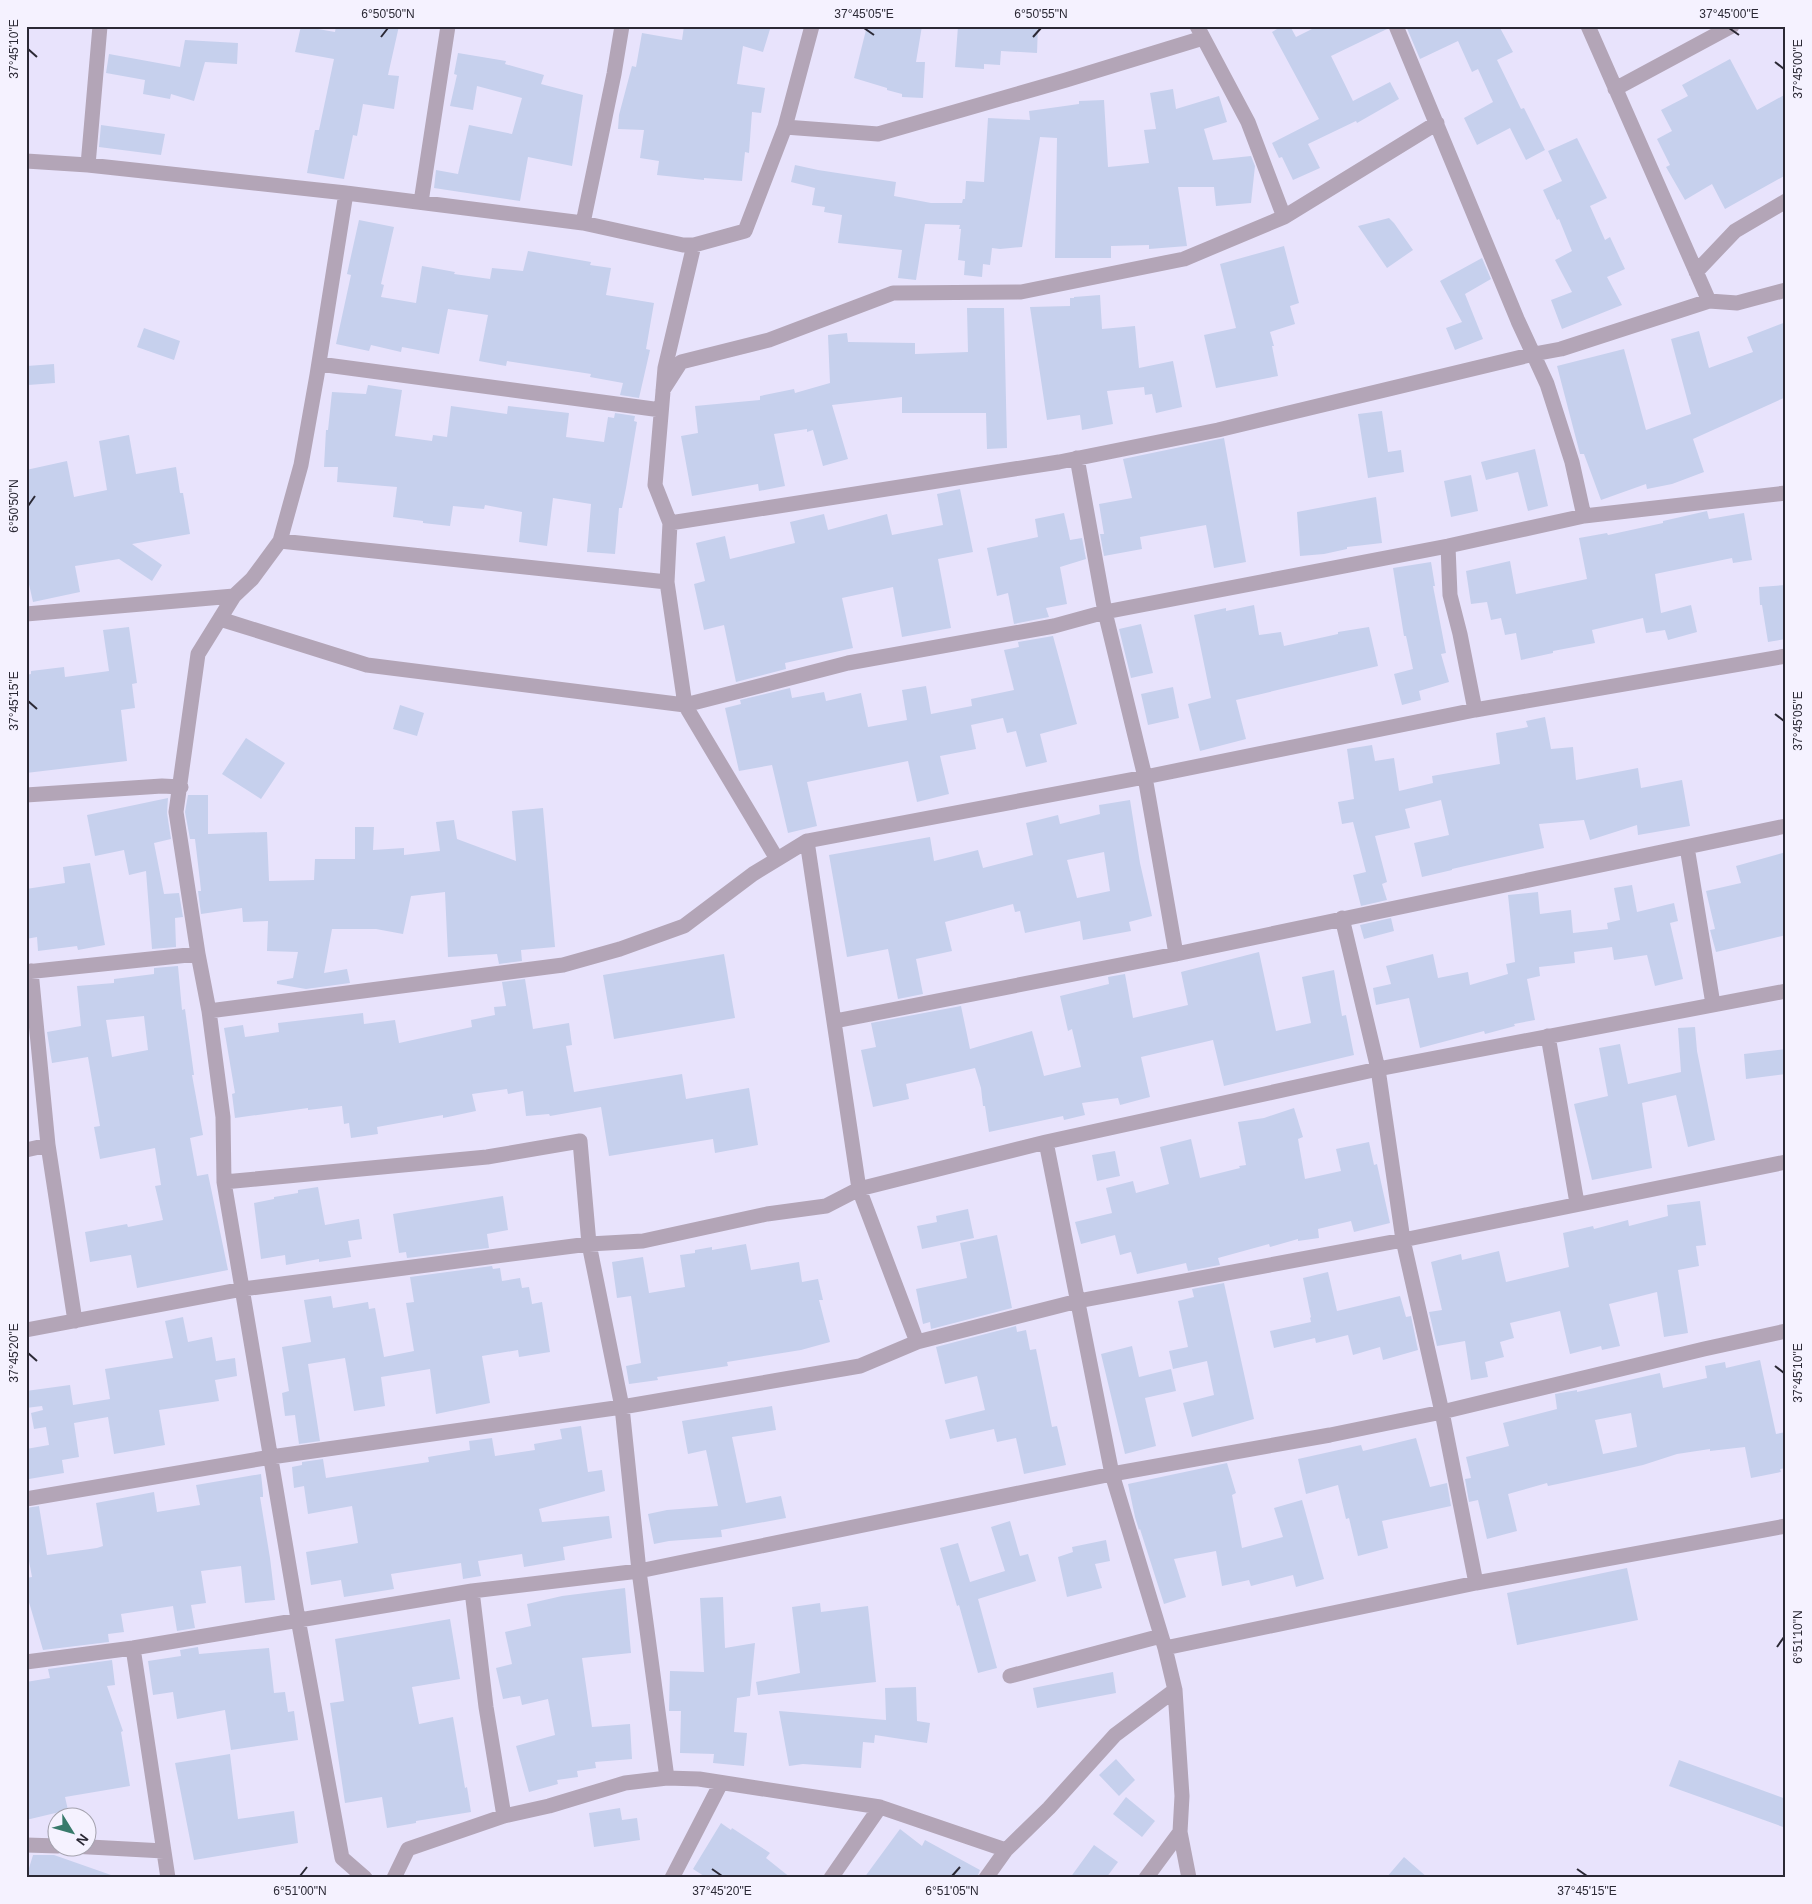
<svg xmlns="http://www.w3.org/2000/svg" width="1812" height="1904" font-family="Arial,sans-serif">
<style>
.building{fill:#c6d0ed;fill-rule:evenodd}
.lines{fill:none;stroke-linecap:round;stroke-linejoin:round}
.minor{stroke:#b3a5b7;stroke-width:15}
.ticks{fill:none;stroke:#2b2935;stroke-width:2}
.neatline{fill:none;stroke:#2b2935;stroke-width:2}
.ticks-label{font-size:12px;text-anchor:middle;fill:#2b2935}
</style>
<rect width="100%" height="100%" fill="#e8e3fc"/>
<path class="building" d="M301,26L335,32L336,26H399L388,75L399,76L394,109L363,104L357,136L353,135L344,179L307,173L315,130H319L334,59L295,52Z
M684,26H771L763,52L743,46L737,84L765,88L761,113L752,112L749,153L745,152L742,181L704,178V180L657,175L659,161L640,158L644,130L618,129L619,115L632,66L636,67L642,33L682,40Z
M867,26H922L916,62H925L923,98L902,97V94L887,90V88L854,78Z
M958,26L989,29V26H1038L1037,53L1001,51L1000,65L984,64V69L955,67Z
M1282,26H1290L1296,37L1318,26H1387V29L1331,56L1353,101L1390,82L1399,99L1357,123L1356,121L1308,144L1320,168L1293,180L1282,157L1279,158L1272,143L1319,119L1272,32Z
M1406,26H1499L1513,52L1497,60L1521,109L1524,108L1545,150L1526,160L1510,128L1477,145L1464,118L1493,102L1478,69L1472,72L1458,41L1420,59Z
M185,40L238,43L237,64L205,62L194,101L171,94L170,99L143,94L145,80L106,73L109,54L180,67Z
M458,53L506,61L505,64L544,75L541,84L583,95L572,166L528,157L520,201L434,188L436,170L458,174L469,125L512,134L522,98L477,86L473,110L450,106L457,75L454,74Z
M1730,59L1757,110L1786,94V175L1725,209L1712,184L1685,200L1666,167L1670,165L1657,139L1672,131L1661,110L1688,96L1682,85Z
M1173,89L1176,109L1219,96L1227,122L1204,129L1213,160L1251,156L1255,166L1251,203L1216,206L1214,187H1178L1187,246L1149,249V245L1111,246V258H1055L1057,138L1040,137L1022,247L1000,249L992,248L990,265L983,264L982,277L964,275L965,261L958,260L961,229H959L960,225L925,224L916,280L898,278L902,250L838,243L842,215L824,212L825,207L812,205L815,188L791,182L795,165L818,170L896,182L894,196L931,203H962L963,199H965L966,181L984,182L988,118L1030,120L1029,111L1079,104V101L1104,100L1108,167L1149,163L1144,130L1156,129L1150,93Z
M101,125L165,134L161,155L99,147Z
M1577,138L1607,198L1590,206L1605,240L1610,237L1625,269L1607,277L1622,305L1562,329L1551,300L1572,292L1555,260L1572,251L1559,219L1557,220L1543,190L1562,181L1548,151Z
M1389,218L1394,223L1413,250L1387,268L1358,226Z
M359,220L394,227L381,284L384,285L381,297L416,303L422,266L455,272L454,274L490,279L492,268L523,271L528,251L591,262L590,265L611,268L606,295L654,303L646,349L650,350L639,398L620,395L623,383L590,377L591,374L507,361L506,366L479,361L488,315L448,309L439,354L402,347L401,352L371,345L369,351L336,344L351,275L347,274Z
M1284,246L1299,303L1290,306L1295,324L1270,332L1274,346H1272L1278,376L1216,388L1204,335L1236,328L1220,264Z
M1482,258L1491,279L1465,294L1483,339L1455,350L1446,328L1462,322L1440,281Z
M1100,295L1102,329L1135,326L1139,368L1173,361L1182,407L1156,413L1152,394L1145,395L1144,387L1107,391L1113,424L1082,430L1080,415L1047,420L1030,307L1070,306V298H1074V297Z
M967,308H1004L1007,448L987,449L986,413H902V397L832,405L848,459L823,466L813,430L807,432V429L774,434L785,486L759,491L758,484L692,496L681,436L698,433L695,406L760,400V396L794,389L795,393L830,383L828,335L847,333L848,342L915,343V354L968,352Z
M1786,322V397L1693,439L1704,472L1672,484L1647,489L1646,484L1601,500L1584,454H1580L1557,366L1624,349L1646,430L1691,414L1671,339L1699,331L1709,368L1753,352L1747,337Z
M144,328L180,341L174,360L137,347Z
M54,364L55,383L28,385L27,366Z
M368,385L402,390L395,436L432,441L433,435L447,437L451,406L507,414L508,406L569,413L566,437L604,442L608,417L614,418L615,413L635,416L634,421L637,422L626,488L622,508H619L615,554L587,552L591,504L553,498L547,546L519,542L522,512L485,505L484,509L453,506L450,526L423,523V521L393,517L397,487L337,482L338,467H324L326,430H328L332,392L366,394Z
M1382,411L1388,452L1401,450L1404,472L1368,478L1358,414Z
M129,435L136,474L176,467L180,493H183L190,534L132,544L162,565L152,581L119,559L75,566L80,592L33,602L26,571V470L67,461L74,497L107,490L99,441Z
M1224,438L1246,562L1214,568L1206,525L1140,537L1142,549L1104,556L1100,534H1104L1099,504L1132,498L1123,459Z
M1535,449L1548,506L1528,511L1518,472L1486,480L1481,462Z
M1471,475L1478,511L1451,517L1444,481Z
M960,489L973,552L938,559L951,628L902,637L893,587L842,598L853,648L785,663L786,669L736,682L724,625L704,630L694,584L705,581L696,543L725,536L730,559L795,543L790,522L824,514L828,530L887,514L892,535L943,525L937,494Z
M1376,497L1382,543L1347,547V549L1324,554L1300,556L1297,512Z
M1707,511L1709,519L1744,513L1752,560L1733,563L1732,558L1655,574L1661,613L1691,605L1697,632L1668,640L1665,630L1646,633L1643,618L1592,630L1595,643L1553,651V653L1521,660L1516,633L1505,635L1501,618L1491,620L1487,602L1471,604L1466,571L1510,561L1516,594L1587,579L1579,538L1607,533L1608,535L1663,523V521Z
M1064,513L1070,540L1082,538L1086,559L1060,567L1067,604L1046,608L1049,617L1014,624L1008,593L997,596L987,548L1038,537L1035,519Z
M1431,562L1435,586H1433L1446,653L1441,654L1449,682L1419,691L1421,700L1402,705L1394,674L1413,669L1406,636H1404L1393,568Z
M1786,585V639L1768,642L1762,605H1760L1759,587Z
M1254,605L1259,635L1281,632L1284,646L1338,634V632L1369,627L1378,666L1236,700L1246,739L1200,751L1188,704L1211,698L1194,615L1226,608V611Z
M1141,624L1153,673L1131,678L1119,629Z
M129,627L137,683L132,684L135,708L121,710L127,761L26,773V675L31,674V671L64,667L65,677L109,671L103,630Z
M1053,636L1077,724L1040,734L1047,762L1026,767L1016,731L1007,733L1003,718L971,725L976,749L940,756L949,794L917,802L908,761L807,782L817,826L788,833L772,765L739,771L725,708L741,704L740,700L790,688L792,698L824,692L826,701L861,693L868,727L907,720L902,690L926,686L931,714L972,706L971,699L1014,690L1004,650L1019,647L1018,642Z
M1173,687L1179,718L1148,725L1141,694Z
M400,705L424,713L417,736L393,729Z
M1545,717L1551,749L1573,747L1576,780L1638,768L1641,788L1682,780L1690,826L1638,835L1637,825L1590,840L1584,820L1539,824L1544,848L1452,869V870L1422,877L1414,843L1449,835L1441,800L1405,809L1410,828L1375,836L1387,882L1382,884L1387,900L1361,906L1353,875L1366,872L1353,822L1342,824L1338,802L1354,799L1347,749L1372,745L1375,761L1394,758L1399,791L1433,783L1432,776L1500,764L1496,733L1528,727L1526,721Z
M246,738L285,763L261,799L222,774Z
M188,795H208V834L267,832L269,881L314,880L315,859H355V827H374L373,850L404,848V855L440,851L436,822L454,820L457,839L516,861L512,811L543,808L555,947L521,950L522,961L499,964L497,954L448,957L445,892L411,896L403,934L376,929H332L324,973L347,969L350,983L306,989L277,984V981L293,978L298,952L267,951L268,921L243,922L242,908L201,914L198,891H201L200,881L195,839H190L185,812Z
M168,798L167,813L171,839L154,843L164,894L179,893L183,917L175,918L176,947L152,949L146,871L129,875L124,850L95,856L87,815Z
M1130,800L1140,863L1152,916L1129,922L1131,931L1083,940L1080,921L1025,933L1020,911L1015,912L1013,904L945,922L952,951L916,959L923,994L898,999L888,949L847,957L829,855L930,837L934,861L978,850L983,868L1033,855L1026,823L1058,815L1060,824L1100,814L1099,805ZM1104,852L1110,891L1077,898L1067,860Z
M1786,852V935L1716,952L1710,930L1715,929L1706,891L1741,883L1736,866Z
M90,863L105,945L78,950L77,946L38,951L37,937L26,939V889L65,883L63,867Z
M1632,885L1637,912L1674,903L1678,921L1670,923L1683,979L1655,986L1647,955L1614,960L1612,947L1574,952L1575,963L1539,967L1540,976L1527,979L1535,1020L1514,1024L1515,1026L1485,1034L1484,1031L1420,1048L1409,998L1376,1005L1373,988L1391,984L1386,966L1433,954L1438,978L1468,972L1470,985L1508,974L1506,964L1515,962L1508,895L1538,892L1540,914L1571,910L1573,933L1608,929L1607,923L1620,920L1614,888Z
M1391,918L1394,931L1364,939L1360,925Z
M1259,952L1276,1031L1311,1023L1302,977L1334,970L1342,1016L1346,1015L1354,1055L1224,1086L1213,1040L1141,1057L1150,1097L1120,1105L1118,1098L1082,1103L1085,1115L1064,1120L1063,1116L989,1132L985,1106H983L981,1088L975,1068L906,1084L909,1099L873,1107L861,1050L876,1047L871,1023L961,1006L970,1049L1032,1031L1044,1076L1081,1067L1072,1029L1068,1031L1060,996L1109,984L1108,977L1125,974L1133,1018L1188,1005L1181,972Z
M724,954L735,1018L614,1039L603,975Z
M178,966L182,1010L185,1009L194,1075H192L203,1135L190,1138L197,1176L208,1174L228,1270L137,1288L131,1255L90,1262L85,1232L127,1224L128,1227L163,1220L155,1186L161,1185L155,1148L100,1159L94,1127L100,1126L88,1057L52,1063L47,1032L81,1026L77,986L114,983V979L154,974V968ZM144,1016L148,1050L112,1057L106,1020Z
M525,979L533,1029L569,1023L572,1045L566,1046L574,1092L682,1074L686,1099L749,1088L758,1145L715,1153L713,1139L609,1156L601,1107L550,1116L549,1114L526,1116L523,1091L508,1094L507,1089L472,1094L476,1111L443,1118V1115L377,1127L378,1134L351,1138L349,1123L344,1124L342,1106L308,1110V1108L235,1118L232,1094L235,1093L224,1028L243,1025L245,1037L279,1032L278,1023L363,1013L364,1024L395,1020L399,1043L472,1027L471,1020L495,1015L494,1007L506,1006L502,982Z
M1695,1027L1697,1051L1715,1140L1688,1147L1676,1095L1642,1103L1652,1168L1592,1180L1574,1104L1608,1096L1599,1048L1620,1044L1628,1084L1681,1072L1678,1028Z
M1786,1049V1074L1746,1079L1744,1054Z
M1294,1108L1303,1137L1298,1139L1305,1179L1341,1171L1336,1149L1369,1142L1374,1165L1377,1164L1390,1223L1354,1232L1351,1221L1318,1229L1319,1238L1298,1241V1239L1270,1247L1269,1244L1218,1258L1220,1265L1188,1271L1186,1263L1137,1274L1131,1252L1120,1255L1115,1235L1081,1244L1075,1222L1112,1213L1106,1188L1133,1181L1136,1193L1169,1184L1160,1147L1191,1139L1200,1178L1240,1168L1239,1166L1246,1165L1238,1122L1264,1118Z
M1115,1151L1120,1176L1097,1181L1092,1155Z
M318,1187L325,1225L359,1219L362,1239L348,1241L351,1257L319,1262V1259L286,1265L285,1255L261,1259L254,1203L274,1199V1197L298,1193V1190Z
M503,1196L508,1230L487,1234L489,1248L407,1258L406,1252L399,1253L393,1214Z
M1700,1201L1706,1245L1696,1246L1699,1266L1678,1270L1688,1333L1664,1337L1657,1292L1609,1304L1620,1346L1602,1350L1601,1346L1570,1354L1560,1311L1510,1323L1514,1338L1500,1342L1504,1357L1485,1362L1488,1377L1471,1380L1465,1341L1437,1346L1429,1312L1442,1310L1431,1262L1461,1254L1462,1260L1499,1251L1506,1282L1569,1267L1563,1233L1593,1226L1594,1229L1628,1220L1629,1226L1668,1216L1667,1205Z
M968,1209L974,1238L922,1249L917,1226L937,1222L936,1216Z
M997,1235L1012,1308L931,1329L930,1322L923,1324L916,1289L967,1278L960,1243Z
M746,1244L751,1270L799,1262L802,1282L818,1279L823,1300H819L830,1342L801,1350L727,1362L728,1366L657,1377L658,1380L629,1384L626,1366L641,1363L631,1296L617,1298L612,1262L643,1257L649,1293L685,1287L680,1255L695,1253V1250L712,1247V1250Z
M492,1266L493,1269L500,1268L502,1281L520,1278L522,1288L529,1287L532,1304L542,1302L550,1352L519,1357L518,1350L482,1356L490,1403L436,1414L430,1369L381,1377L385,1406L354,1411L345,1358L308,1364L320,1441L299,1444L295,1415L285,1416L282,1393L289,1391L282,1347L311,1342L304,1300L331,1296L333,1308L368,1302L369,1309L375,1308L384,1357L414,1351L406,1303L414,1302L410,1277Z
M1328,1272L1337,1311L1400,1296L1406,1317L1411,1316L1418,1350L1383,1360L1380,1347L1353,1355L1348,1335L1316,1343L1315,1338L1274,1348L1270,1331L1311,1322L1310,1318L1311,1317L1303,1278Z
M1224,1283L1254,1419L1192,1437L1183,1403L1214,1395L1207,1361L1173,1369L1169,1351L1188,1347L1178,1301L1194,1297L1192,1289Z
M183,1317L188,1342L212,1337L216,1361L235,1358L237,1376L215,1380L219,1401L159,1410L165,1445L114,1454L108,1417L74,1423L79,1457L62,1460L64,1473L29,1479L26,1449L49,1445L46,1427L34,1429L31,1413L43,1410L42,1406L26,1408V1391L70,1385L73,1405L110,1399L105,1369L173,1358L165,1321Z
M1016,1326L1017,1332L1026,1330L1030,1350L1036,1349L1052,1427L1057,1426L1066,1465L1024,1474L1016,1438L997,1442L994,1429L950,1439L945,1420L985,1410L977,1376L945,1384L936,1347Z
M1132,1346L1139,1377L1171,1369L1176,1391L1145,1398L1156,1446L1125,1454L1101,1354Z
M1760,1360L1776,1434L1786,1432V1468L1780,1469L1781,1472L1751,1478L1745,1447L1710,1451V1449L1677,1454L1643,1465L1567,1482L1548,1486L1547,1483L1508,1494L1517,1531L1487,1539L1478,1500L1469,1502L1465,1479L1471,1478L1466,1457L1509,1446L1503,1423L1557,1409L1555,1394L1577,1390V1392L1660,1373L1663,1388L1707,1378L1705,1366L1725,1362L1726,1368ZM1631,1413L1637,1447L1603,1454L1595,1420Z
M772,1406L776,1430L732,1437L746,1503L781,1496L786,1518L721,1530L722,1537L669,1541L654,1544L648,1514L667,1510L718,1506L706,1450L688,1454L682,1421Z
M581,1426L588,1472L602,1470L605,1491L539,1509L542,1522L609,1516L612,1538L563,1547L565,1560L524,1567L522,1554L478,1561L481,1576L463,1579L461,1563L391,1574L394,1589L344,1597L341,1580L311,1585L306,1552L358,1543L352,1506L308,1514L304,1486L294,1488L292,1467L302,1465V1462L323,1459L326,1478L429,1462L428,1457L470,1450L469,1441L492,1438L495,1456L535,1450L534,1444L562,1439L560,1429Z
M1416,1438L1430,1487L1447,1483L1451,1506L1382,1521L1388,1548L1358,1556L1349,1518L1346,1519L1338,1485L1306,1494L1298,1459L1361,1445L1363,1451Z
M1227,1463L1236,1493L1232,1495L1242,1548L1283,1537L1274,1508L1302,1500L1324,1579L1296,1587L1293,1575L1251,1586L1249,1580L1222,1586L1216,1551L1174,1559L1186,1597L1164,1604L1140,1529L1139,1530L1135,1517L1128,1484Z
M261,1474L263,1493V1497H260L270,1558L275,1600L245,1603L241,1566L201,1571L206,1603L191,1605L195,1628L177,1631L173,1606L121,1614L124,1632L108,1634L109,1642L43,1650L26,1592V1578L32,1577L26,1545V1508L39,1506L47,1555L97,1548L103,1546L96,1503L154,1492L157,1512L200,1505L196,1485Z
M1010,1521L1020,1556L1028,1554L1036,1581L978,1599L997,1668L978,1673L959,1605L957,1606L940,1548L958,1543L970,1582L1005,1571L991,1527Z
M1106,1540L1110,1561L1095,1564L1102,1588L1067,1597L1058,1557L1073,1552L1072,1547Z
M1627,1568L1638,1620L1517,1645L1507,1593Z
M625,1588L631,1653L582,1658L592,1727L630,1724L632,1759L595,1762L596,1768L577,1771L578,1777L557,1780L558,1784L529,1792L516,1746L555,1735L548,1699L522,1705L520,1696L503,1699L496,1668L512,1664L505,1632L531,1626L527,1604L562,1596Z
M723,1597L725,1648L755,1643L750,1696L737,1698L734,1732L747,1733L744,1766L713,1763L714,1754L680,1753L681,1711H669L670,1671L704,1672L700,1598Z
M820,1603L821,1612L868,1606L876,1682L758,1695L756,1682L800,1673L792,1607Z
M450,1619L460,1679L412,1687L419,1724L453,1717L465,1788L467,1787L471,1812L416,1821V1823L387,1828L382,1797L345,1803L330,1703L344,1701L335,1639Z
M198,1647L199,1654L269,1648L274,1693L285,1692L288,1712L294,1711L298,1740L231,1750L225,1710L177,1719L173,1692L153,1695L148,1661L181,1656L180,1650Z
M112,1660L115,1685L107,1686L123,1731L121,1732L130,1786L65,1797L68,1810L26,1820V1682L50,1678L48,1669Z
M1113,1672L1116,1693L1037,1708L1033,1688Z
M916,1687L917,1721L930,1723L927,1743L875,1735L874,1743L863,1742L861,1768L803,1764L789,1766L779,1711L886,1720L885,1688Z
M230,1754L238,1819L294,1811L298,1843L194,1860L175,1763Z
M1116,1759L1135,1780L1119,1796L1099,1775Z
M1679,1760L1786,1799V1828L1669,1786Z
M1126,1797L1155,1821L1142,1837L1113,1814Z
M620,1808L622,1820L637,1818L640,1840L594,1847L589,1813Z
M721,1823L731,1830L732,1828L770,1853L766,1858L791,1878H707L693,1869Z
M900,1829L922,1846L925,1840L980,1870L977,1878H864Z
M1094,1845L1118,1862L1106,1878H1070Z
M33,1855H54L111,1875L110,1878H26Z
M1404,1857L1428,1878H1386Z"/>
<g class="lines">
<path class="minor" d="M812,26L785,127L878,134L1066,80L1203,38
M1197,26L1248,122L1284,217
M1396,26L1518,321L1547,384L1572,462L1584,516
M1588,26L1709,301
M1615,89L1732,26
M26,161L88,165L346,193L583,223L683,245H694
M88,165L100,26
M346,193L317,375L301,465L280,541L252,579L234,596L198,654L176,812L198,954L209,1011L223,1117L224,1182L298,1619L342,1858L365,1878
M421,202L448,26
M583,223L614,74L622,26
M1696,272L1735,231L1786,201
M319,364L661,410
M663,390L681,362L769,340L893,293L1021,292L1184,259L1284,217L1437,123
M1077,458L1105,612L1145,777L1176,954
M670,523L1059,462L1218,430L1534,354L1561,349L1709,301L1737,303L1786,290
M280,541L667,582L685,705L777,859
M1448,546L1450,595L1460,634L1475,710
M667,582L670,523L655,485L665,368L694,245L745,231L785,127
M26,614L234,596
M220,619L367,665L685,705L848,663L1054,626L1105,612L1448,546L1584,516L1786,493
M26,795L162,786L181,787
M807,841L859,1189L917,1342
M1687,847L1713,1004
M1342,918L1378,1069L1403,1240L1442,1412L1476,1583
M31,971L48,1145L75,1321
M26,972L198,954
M209,1011L563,965L620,949L684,926L753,874L807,841L1145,777L1475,710L1786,656
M835,1021L1176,954L1786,826
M1548,1036L1577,1203
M1046,1142L1112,1474L1165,1648L1175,1690L1182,1796L1180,1832L1189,1878
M26,1150L48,1145
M224,1182L487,1157L580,1141L589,1244L622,1407L639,1571L667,1778
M26,1330L243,1289L589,1244L643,1241L767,1214L826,1206L859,1189L1046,1142L1378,1069L1786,991
M26,1499L271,1457L622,1407L860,1366L917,1342L1078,1301L1403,1240L1786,1162
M472,1591L486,1707L504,1816
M133,1648L168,1878
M1165,1648L1476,1583L1786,1526
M26,1662L133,1648L472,1591L639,1571L1112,1474L1330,1435L1442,1412L1704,1349L1786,1331
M1010,1676L1161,1636
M26,1845L58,1846
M71,1846L164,1851
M394,1878L408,1849L504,1816L549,1806L625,1783L667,1778L699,1779L880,1807L1006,1850L1049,1808L1115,1735L1175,1690
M672,1878L721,1783
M831,1878L880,1807
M986,1878L1006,1850
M1146,1878L1180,1832"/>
</g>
<path class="ticks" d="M864,28L874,35M1729,28L1739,35M381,37L388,28M1033,37L1041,28M28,49L37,57M1775,62L1784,69M28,506L35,496M28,701L37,709M1775,714L1784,721M28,1353L37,1361M1775,1366L1784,1373M1777,1647L1784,1637M712,1869L722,1876M1577,1869L1587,1876M300,1876L307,1867M952,1876L960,1867"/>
<rect width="1812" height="1904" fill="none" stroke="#f5f2ff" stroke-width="55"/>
<g transform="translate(72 1832) rotate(127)"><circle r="24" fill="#f5f2ff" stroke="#a4a2ae"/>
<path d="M0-4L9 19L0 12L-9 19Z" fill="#387a6b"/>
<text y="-8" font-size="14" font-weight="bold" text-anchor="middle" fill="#2b2935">N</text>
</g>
<rect x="28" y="28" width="1756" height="1848" class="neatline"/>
<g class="ticks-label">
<text x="388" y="18">6°50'50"N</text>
<text x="864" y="18">37°45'05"E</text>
<text x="1041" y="18">6°50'55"N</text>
<text x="1729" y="18">37°45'00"E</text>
<text transform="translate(14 49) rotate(-90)" y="4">37°45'10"E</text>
<text transform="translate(1798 69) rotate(-90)" y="4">37°45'00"E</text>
<text transform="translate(14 506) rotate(-90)" y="4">6°50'50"N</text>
<text transform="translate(14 701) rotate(-90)" y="4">37°45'15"E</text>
<text transform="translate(1798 721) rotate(-90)" y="4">37°45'05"E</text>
<text transform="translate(14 1353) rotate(-90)" y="4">37°45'20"E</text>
<text transform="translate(1798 1373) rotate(-90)" y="4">37°45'10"E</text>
<text transform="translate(1798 1637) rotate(-90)" y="4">6°51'10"N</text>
<text x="300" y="1895">6°51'00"N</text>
<text x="722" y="1895">37°45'20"E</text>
<text x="952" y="1895">6°51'05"N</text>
<text x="1587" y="1895">37°45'15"E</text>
</g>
</svg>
